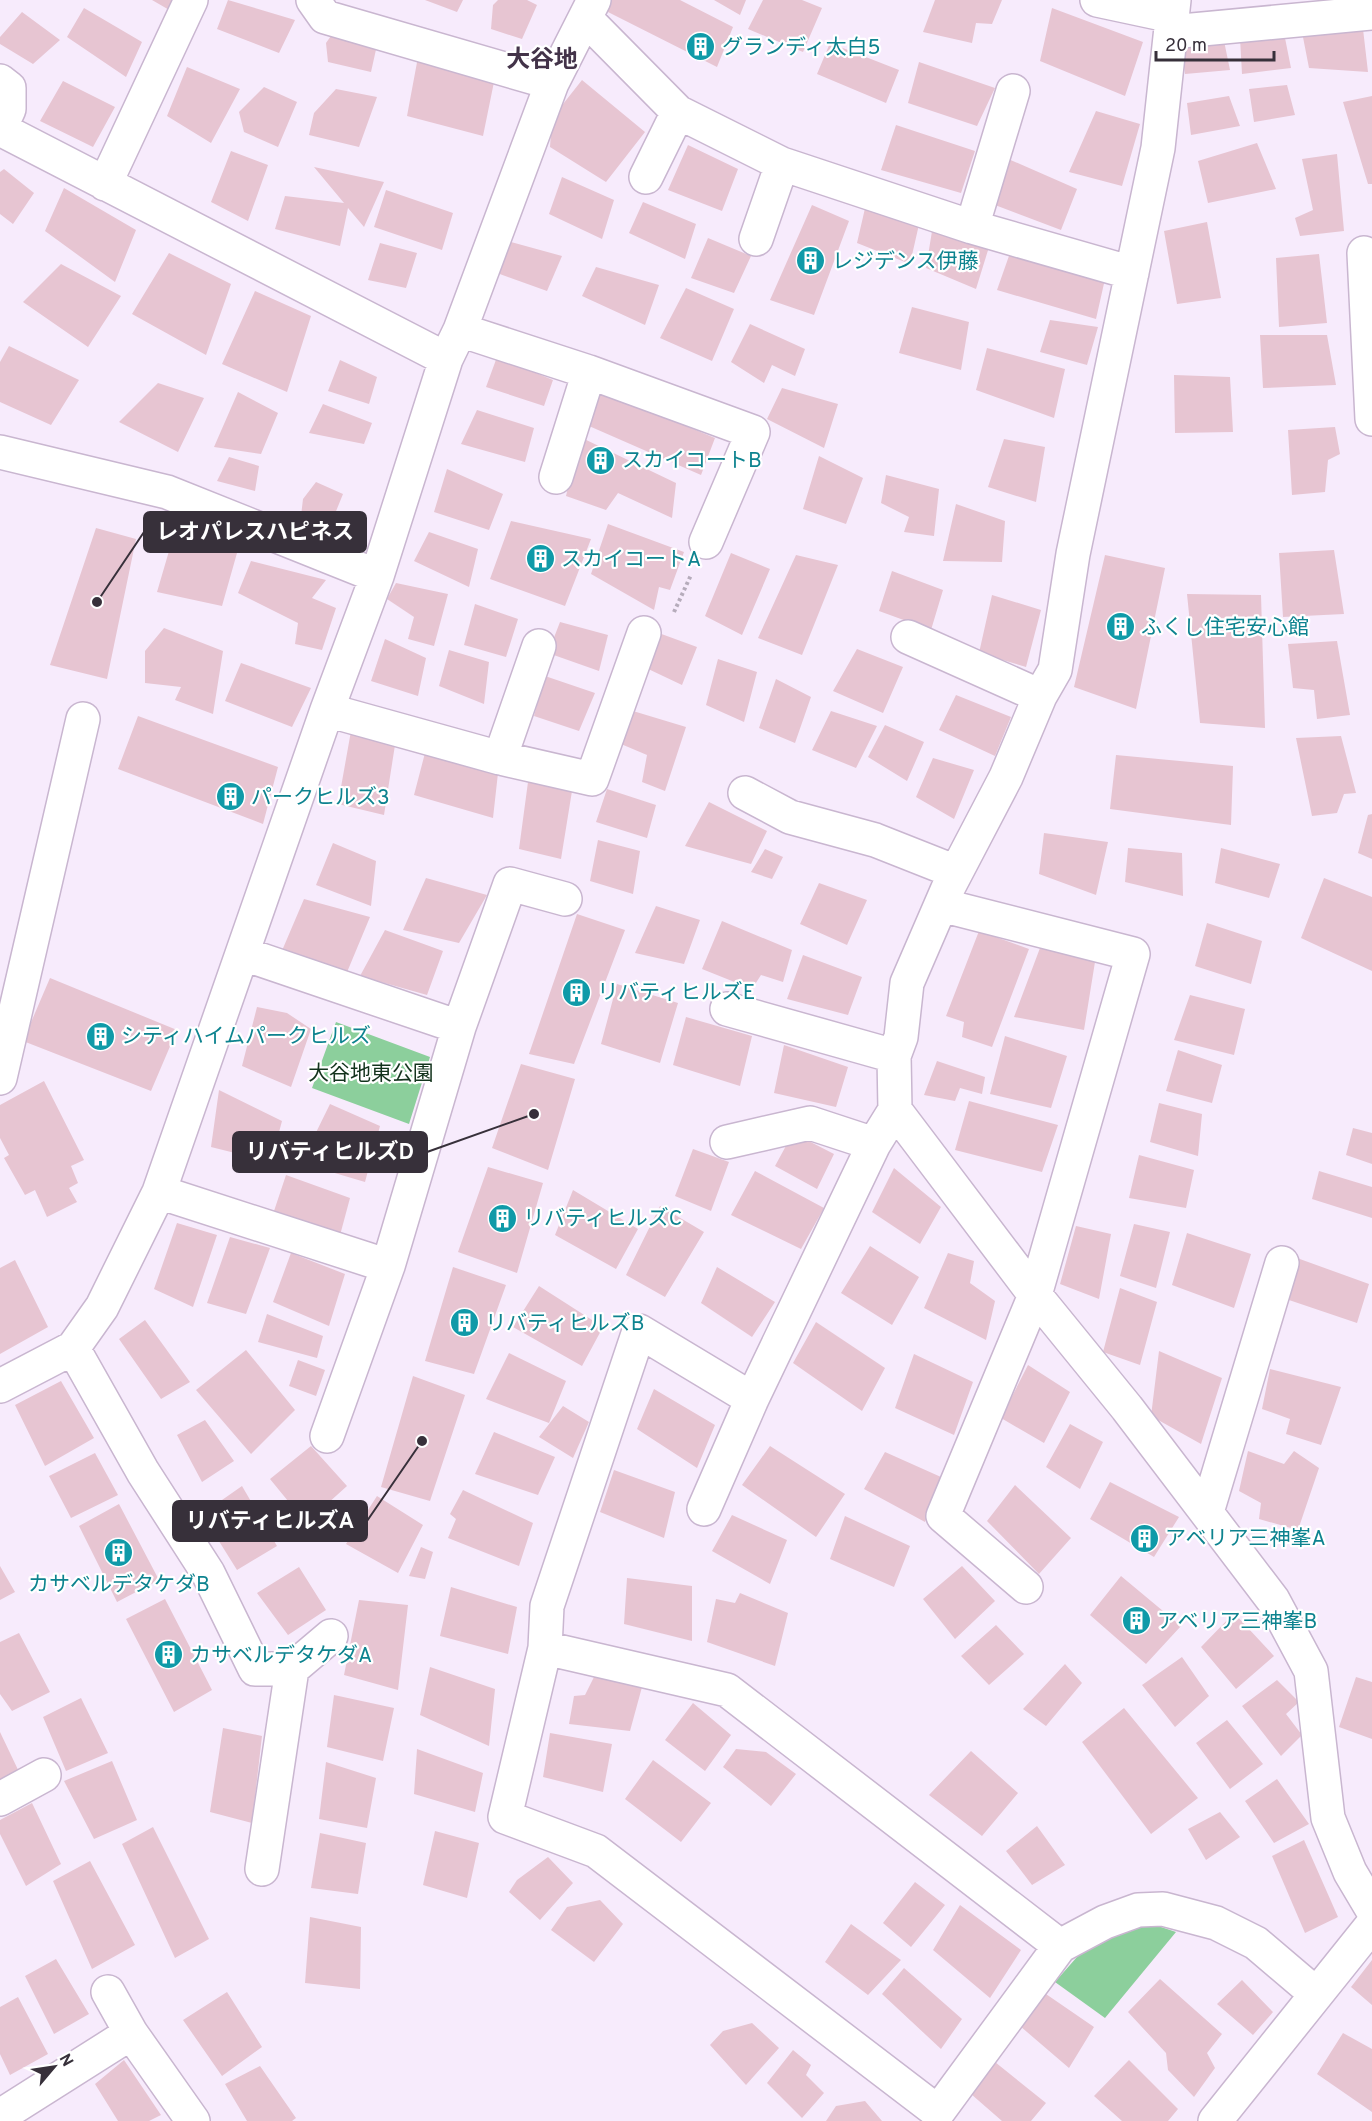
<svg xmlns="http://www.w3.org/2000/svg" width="1372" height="2121" font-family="Overpass,'Noto Sans JP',sans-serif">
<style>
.green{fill:#8ccf9c}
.building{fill:#e7c5d2}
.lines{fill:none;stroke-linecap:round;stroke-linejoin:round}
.minor-casing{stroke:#c9b6d0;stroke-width:36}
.path{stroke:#b6acbb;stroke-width:4;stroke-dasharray:3 3;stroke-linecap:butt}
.minor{stroke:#fff;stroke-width:33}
.labels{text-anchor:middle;stroke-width:4.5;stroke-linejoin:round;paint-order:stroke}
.culture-label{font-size:21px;fill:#0d838f;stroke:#fff;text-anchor:start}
.park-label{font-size:21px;fill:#13331d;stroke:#fff}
.quarter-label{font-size:24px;font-weight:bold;fill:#433349;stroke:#fff}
.leader{fill:none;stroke:#37303a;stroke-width:2}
.callout-dot{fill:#37303a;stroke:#fff;stroke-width:2}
.callout{fill:#37303a;stroke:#37303a;stroke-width:2}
.callout-label{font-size:22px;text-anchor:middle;font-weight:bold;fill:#fff}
</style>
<rect width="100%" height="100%" fill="#f7ebfc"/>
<path class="green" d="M336,1022L430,1057L409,1124L312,1088Z
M1152,1924L1176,1932L1105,2018L1055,1982L1084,1949L1112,1934Z"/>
<path class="building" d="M152,0H176L171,11Z
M228,0L295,20L279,53L217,29Z
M425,0H463L457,12Z
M498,0H527L537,5L522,39L491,29L493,5Z
M610,0H680L733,27L717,67L606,11Z
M714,0H746L740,15Z
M763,0H802L822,8L803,52L748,29Z
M935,0H1002L992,24L976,23L972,43L923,32Z
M84,8L142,42L126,77L67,37Z
M1052,8L1143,42L1125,96L1040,61Z
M22,12L60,40L33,64L0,44V37Z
M1363,29L1368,72L1309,68L1302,32Z
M333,33L377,45L371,72L328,62L326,43Z
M1284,33L1291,68L1242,74L1240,38Z
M1223,36L1230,70L1185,74L1181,41Z
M830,43L899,70L886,103L817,74Z
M418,57L494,82L483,136L407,116Z
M919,62L995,88L977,126L908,103Z
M187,67L240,89L211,143L167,116Z
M582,80L645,132L606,182L550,147L552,118Z
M63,81L115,107L93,147L40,121Z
M1287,85L1295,115L1254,122L1249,89Z
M264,87L297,102L278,147L244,132L239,112Z
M336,89L377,97L359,147L309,135L314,113Z
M1229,96L1240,126L1191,135L1187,103Z
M1372,96V184H1368L1343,102Z
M1096,111L1140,124L1122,186L1069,172Z
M896,125L975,151L961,193L881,170Z
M1257,143L1276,189L1208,203L1198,161Z
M688,145L738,169L722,211L668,190Z
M231,151L268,165L248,221L211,202Z
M1337,154L1344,231L1300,236L1295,218L1313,210L1302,159Z
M1006,158L1077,189L1061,230L995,205Z
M314,167L384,182L364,227L348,208L340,246L275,229L285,196L344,203Z
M4,169L34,193L13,224L0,214V172Z
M562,177L614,200L602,239L549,214Z
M64,188L136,230L115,282L45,231Z
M386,190L453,213L442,250L374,227Z
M643,202L696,224L685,259L629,233Z
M866,204L920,220L910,264L857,243Z
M812,205L849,221L814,315L770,300Z
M1207,222L1221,298L1177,304L1164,231Z
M933,225L989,247L976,289L926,268Z
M708,238L751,256L734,293L691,278Z
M511,242L562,256L547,291L497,273Z
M380,243L417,253L406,288L368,280Z
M169,253L231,284L206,355L132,314Z
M1010,253L1105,279L1096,319L997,290Z
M1319,254L1327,323L1279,327L1276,258Z
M61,264L121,296L88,347L23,302Z
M596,267L659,285L645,325L582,296Z
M686,288L734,309L712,361L660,338Z
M255,291L311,316L287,392L222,364Z
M912,307L969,322L961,370L899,353Z
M1050,320L1098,327L1087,365L1040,352Z
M750,324L805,349L795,376L772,365L764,383L731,362Z
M1260,335H1327L1336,385L1263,388Z
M9,346L79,380L51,425L0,402V362Z
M987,348L1065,369L1054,418L976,390Z
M497,357L553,380L544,406L486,387Z
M340,360L377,377L369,404L328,391Z
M1174,375L1230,377L1233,432L1175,433Z
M158,383L204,398L178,452L119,422Z
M782,388L838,404L824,448L767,419Z
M599,390L715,438L701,475L589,426Z
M238,392L278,413L261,454L214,447Z
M323,404L372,423L364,444L309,433Z
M477,410L534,428L525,462L461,444Z
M1335,427L1340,454L1328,460L1325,492L1292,495L1288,430Z
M580,437L676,483L672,518L618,493L606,510L566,496Z
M1004,439L1045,447L1036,502L988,487Z
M819,456L863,478L846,524L803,509Z
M229,457L259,466L255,491L217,481Z
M447,469L503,494L489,530L434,512Z
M886,475L939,489L934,536L904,532L909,517L881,503Z
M316,482L343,494L330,526L301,516L303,499Z
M956,504L1005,521L1002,562L943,561Z
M511,521L591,539L565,606L490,579Z
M608,524L684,552L670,590L659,587L654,610L591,574Z
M96,528L136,539L107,679L50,665Z
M429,532L478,549L469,587L414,561Z
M174,534L237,553L222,606L157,592Z
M1334,550L1344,614L1283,617L1279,553Z
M731,553L770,569L742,635L705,616Z
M796,555L838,565L802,655L758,638Z
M1105,555L1165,568L1136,709L1074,687Z
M251,561L326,580L312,598L336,608L322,650L295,644L298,623L238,593Z
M892,571L943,590L931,630L879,611Z
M396,583L448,594L434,646L408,639L414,617L387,599Z
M1187,594L1261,595L1265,728L1200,723Z
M992,595L1041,610L1026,667L979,653Z
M475,604L518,619L506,657L464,645Z
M560,622L608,635L599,671L548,653Z
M164,628L223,651L213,714L175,700L181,687L145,683V651Z
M656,632L697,647L682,685L644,667Z
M385,639L426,658L418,696L371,681Z
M1337,641L1350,715L1317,719L1314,690L1293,688L1288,644Z
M857,649L903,667L883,713L833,691Z
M449,650L489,662L484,704L439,686Z
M718,659L757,672L744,722L706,705Z
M241,663L311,688L292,727L225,701Z
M545,676L595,693L579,731L534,716Z
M776,679L811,697L795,743L759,728Z
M956,695L1011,717L995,756L939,730Z
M633,711L686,727L665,791L642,782L647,755L621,744Z
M831,711L877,726L856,768L812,750Z
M138,716L278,767L263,824L118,769Z
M885,725L924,742L907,781L868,757Z
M351,731L395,745L384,815L338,804Z
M1341,736L1356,793L1344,794L1337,813L1312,816L1296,738Z
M425,753L498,773L493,818L414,795Z
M1116,755L1233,766L1231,825L1110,809Z
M933,758L974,770L954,819L916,797Z
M528,782L572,791L561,859L519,849Z
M607,789L656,805L647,838L596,822Z
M709,802L767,831L751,864L685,846Z
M1372,814V859L1358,853L1368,815Z
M1044,833L1108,842L1096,895L1039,874Z
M598,840L640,851L633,894L590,881Z
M333,843L376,861L371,906L316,885Z
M1128,848L1182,853L1183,896L1125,882Z
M1221,848L1280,864L1269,898L1215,883Z
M765,849L783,857L772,879L751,872Z
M426,878L487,895L459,943L403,930Z
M1324,878L1372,897V971L1301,938Z
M819,883L867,900L847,945L800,924Z
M304,899L370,917L345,977L281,953Z
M656,906L700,920L684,964L635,953Z
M577,914L625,930L574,1064L529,1054Z
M722,921L792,950L783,982L761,975L752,989L702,969Z
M1207,923L1262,941L1251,984L1195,966Z
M385,930L443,951L427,995L360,976Z
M979,931L1029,949L992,1047L962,1037L964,1022L946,1016Z
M1040,948L1095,962L1084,1030L1014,1017Z
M803,955L862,977L848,1015L787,999Z
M50,978L177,1030L151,1091L23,1041Z
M617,984L678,1003L660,1063L601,1044Z
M1190,995L1245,1009L1234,1055L1174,1040Z
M257,1007L287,1013L311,1029L291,1087L242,1066Z
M686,1017L752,1036L740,1086L673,1065Z
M1005,1036L1067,1056L1051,1108L990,1094Z
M784,1045L848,1067L836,1107L774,1093Z
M1178,1050L1222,1065L1212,1103L1166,1091Z
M937,1061L985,1077L982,1094L960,1088L955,1101L924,1095Z
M521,1064L575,1079L548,1170L492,1148Z
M44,1081L84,1160L71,1166L78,1183L69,1188L77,1202L47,1217L35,1190L25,1195L4,1158L9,1155L0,1138V1105Z
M219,1090L282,1121L271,1162L211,1147Z
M969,1101L1058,1125L1042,1172L955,1150Z
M1159,1103L1202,1114L1198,1156L1150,1142Z
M330,1104L380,1126L365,1182L301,1163Z
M1353,1128L1372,1133V1164L1346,1155Z
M793,1133L834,1154L817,1189L775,1166Z
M693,1149L729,1162L711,1211L675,1196Z
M1139,1155L1194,1170L1186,1208L1129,1198Z
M488,1167L543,1183L517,1273L458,1252Z
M894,1168L941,1207L920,1244L872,1212Z
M755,1171L824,1208L801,1249L731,1215Z
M1319,1171L1372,1187V1218L1312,1199Z
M286,1175L350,1198L339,1239L271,1220Z
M573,1190L638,1229L616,1269L555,1235Z
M660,1206L704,1232L665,1297L626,1275Z
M177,1223L217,1235L193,1307L154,1289Z
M1134,1224L1170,1232L1156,1288L1120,1276Z
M1076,1226L1111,1234L1099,1299L1060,1284Z
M1187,1233L1251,1254L1234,1308L1172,1285Z
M230,1237L270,1248L246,1314L207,1303Z
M870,1246L919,1277L892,1325L841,1293Z
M291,1253L345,1274L329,1326L273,1302Z
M948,1253L974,1261L970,1283L995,1301L986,1340L924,1308Z
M1297,1258L1369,1284L1357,1323L1286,1299Z
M15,1260L48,1327L0,1354V1268Z
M453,1267L506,1285L474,1374L425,1361Z
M717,1267L775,1302L752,1337L701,1303Z
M539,1286L603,1327L582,1366L513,1327Z
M1120,1288L1157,1302L1140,1365L1103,1352Z
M267,1314L323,1336L317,1358L258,1342Z
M145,1320L190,1382L161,1399L119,1339Z
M816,1322L885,1368L862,1411L793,1363Z
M246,1350L295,1410L251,1454L196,1390Z
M1159,1351L1222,1378L1201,1444L1151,1416Z
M509,1353L566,1381L549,1423L486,1399Z
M914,1354L973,1382L954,1435L895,1408Z
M298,1360L325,1370L316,1396L289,1386Z
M1028,1365L1070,1392L1044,1443L1001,1418Z
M1270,1369L1341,1387L1321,1445L1286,1434L1290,1419L1262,1409Z
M413,1376L465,1395L430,1501L381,1487Z
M61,1381L94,1438L45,1466L15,1405Z
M654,1389L715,1425L697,1468L637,1429Z
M563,1406L589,1422L573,1458L539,1437Z
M205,1420L234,1461L202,1482L177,1435Z
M1070,1424L1103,1442L1080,1489L1046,1467Z
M494,1432L555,1457L538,1495L475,1474Z
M311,1446L347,1486L306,1523L270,1479Z
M770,1446L845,1494L816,1537L742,1485Z
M1248,1451L1284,1464L1294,1451L1319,1468L1298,1530L1259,1519L1261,1503L1239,1491Z
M885,1452L941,1477L925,1522L864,1489Z
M95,1453L118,1495L71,1518L49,1476Z
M614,1470L675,1492L664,1538L600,1512Z
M1110,1482L1179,1517L1154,1557L1090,1519Z
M1015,1485L1071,1538L1039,1574L987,1521Z
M242,1486L277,1546L237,1570L202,1514Z
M463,1490L533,1523L519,1566L448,1538L456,1519L450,1514Z
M377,1496L423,1525L398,1573L346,1544Z
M119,1504L159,1580L117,1602L79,1526Z
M732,1515L787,1540L770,1584L712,1551Z
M845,1516L910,1546L894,1587L830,1559Z
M421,1547L433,1552L425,1579L409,1576Z
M0,1566L15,1592L0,1600Z
M962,1566L995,1601L955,1639L923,1599Z
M299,1567L326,1610L288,1635L257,1593Z
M1121,1576L1181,1626L1146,1664L1090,1615Z
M627,1578L692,1586V1641L624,1624Z
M451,1587L517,1607L508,1654L440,1636Z
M740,1593L788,1613L775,1666L707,1642L716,1599L735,1603Z
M165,1599L212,1690L174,1712L126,1619Z
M359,1600L408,1605L398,1690L344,1675Z
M1234,1613L1274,1656L1236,1689L1201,1647Z
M996,1625L1024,1654L989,1685L961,1656Z
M19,1633L50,1692L12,1711L0,1694V1642Z
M1182,1657L1209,1696L1175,1727L1142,1685Z
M1065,1664L1082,1683L1046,1726L1023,1709Z
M430,1667L495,1689L489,1746L420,1715Z
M596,1673L642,1687L630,1731L569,1724L574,1696L585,1695Z
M1356,1677L1372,1682V1739L1339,1727Z
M1277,1680L1299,1702L1286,1714L1302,1735L1281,1756L1242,1706Z
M334,1695L394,1708L383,1761L327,1747Z
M81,1698L108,1753L66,1771L43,1717Z
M693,1703L731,1735L705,1771L665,1740Z
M1124,1708L1198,1798L1151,1834L1082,1742Z
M1227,1720L1263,1764L1230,1789L1196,1743Z
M223,1728L262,1736L252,1823L210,1812Z
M0,1732L21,1776L0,1787Z
M550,1733L612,1744L603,1792L543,1777Z
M417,1749L483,1773L475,1812L414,1794Z
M736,1749L766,1752L796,1774L771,1806L723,1767Z
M971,1751L1018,1793L982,1836L929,1795Z
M653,1760L711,1803L681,1842L625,1799Z
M112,1761L137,1820L94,1839L64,1781Z
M326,1762L376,1778L367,1828L319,1819Z
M1277,1779L1309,1824L1274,1843L1245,1801Z
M32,1803L61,1864L26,1886L0,1834V1820Z
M1220,1812L1240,1837L1206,1860L1188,1829Z
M1037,1826L1065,1865L1032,1885L1006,1851Z
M153,1827L209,1939L175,1958L122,1844Z
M435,1831L479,1843L467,1898L423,1885Z
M320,1833L366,1843L358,1894L311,1888Z
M1304,1840L1338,1917L1305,1933L1272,1856Z
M548,1857L573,1883L540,1920L509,1892L517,1880Z
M90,1861L135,1945L92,1969L53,1881Z
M915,1882L945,1905L911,1947L883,1923Z
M600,1900L623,1924L594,1962L551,1930L567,1907Z
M960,1905L1021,1950L990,1998L933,1950Z
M310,1917L361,1927L360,1989L305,1983Z
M851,1924L901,1960L868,1995L825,1962Z
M56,1959L89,2014L54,2034L25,1976Z
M1372,1960V2005L1351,1987Z
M904,1968L962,2019L941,2049L882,1994Z
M1160,1979L1222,2034L1207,2053L1215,2068L1194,2097L1168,2070L1166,2053L1128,2012Z
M1242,1980L1273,2012L1253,2035L1217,2004Z
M227,1992L262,2047L222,2076L183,2020Z
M1043,1992L1094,2027L1069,2068L1020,2026Z
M18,1997L48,2054L10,2075L0,2054V2007Z
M752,2023L779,2048L746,2085L710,2045L723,2031Z
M1343,2033L1372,2049V2112L1317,2074Z
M793,2050L811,2065L806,2075L824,2093L802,2118L767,2083Z
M124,2060L161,2115L149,2121H118L95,2084Z
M1129,2060L1178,2109L1168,2121H1122L1094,2096Z
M995,2062L1046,2103L1031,2121H1002L971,2094Z
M260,2066L296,2118L292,2121H247L225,2084Z
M865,2101L882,2121H826L836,2106Z"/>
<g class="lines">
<defs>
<path id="minor" d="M313,0L325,17L552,83
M1097,0L1172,16
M586,19L678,112L782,164L972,227L1132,273
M1171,32L1372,13
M0,81L9,88V109L0,129
M0,129L446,359
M646,177L678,112
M105,184L191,0
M972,227L1013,91
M756,239L782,164
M1364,253L1372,419
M460,330L589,372L753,432L706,542
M0,452L167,492L377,576
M556,477L589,372
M908,637L1040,696
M327,710L500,758L592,779L644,633
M500,758L539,646
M745,793L790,817L875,840L956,872
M941,905L1133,954L1035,1295L943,1516L1026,1587
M244,954L459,1027
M727,1009L894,1056
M0,1078L83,719
M895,1110L1035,1295L1127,1408L1273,1600L1311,1671L1328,1818L1350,1872L1372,1909
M727,1142L810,1123L874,1144
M159,1192L388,1266
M73,1348L143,1472L208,1573L255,1669H292L331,1636
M0,1386L73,1348L102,1307L159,1192L327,710L377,576L446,359L460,330L552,83L594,0
M752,1399L639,1331L547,1606L545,1648L505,1817L596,1851L938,2112L1060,1946L1105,1922L1138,1910L1163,1909L1216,1923L1256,1943L1316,1994
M327,1436L388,1266L459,1027L510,884L565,899
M704,1509L752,1399L874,1144L895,1110L894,1056L901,1037L907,983L949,886L1006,777L1040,696L1055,670L1073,554L1158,148L1174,0
M1207,1512L1282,1263
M545,1648L727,1690L1060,1946
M0,1799L44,1775
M262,1869L292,1669
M108,1992L131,2033L193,2121
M0,2116L131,2033
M1215,2121L1372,1925"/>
</defs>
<use href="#minor" class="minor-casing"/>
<path class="path" d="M674,612L691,575"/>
<use href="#minor" class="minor"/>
</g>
<defs>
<symbol id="building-disc" viewBox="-11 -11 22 22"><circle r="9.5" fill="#0f9aa8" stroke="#fff"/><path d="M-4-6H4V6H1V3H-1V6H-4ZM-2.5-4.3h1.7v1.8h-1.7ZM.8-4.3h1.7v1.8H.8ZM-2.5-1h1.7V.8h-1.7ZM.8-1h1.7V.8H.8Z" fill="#fff"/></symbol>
</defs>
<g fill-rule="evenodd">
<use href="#building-disc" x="684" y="30" width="33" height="33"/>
<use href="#building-disc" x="794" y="244" width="33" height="33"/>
<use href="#building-disc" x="584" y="444" width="33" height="33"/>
<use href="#building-disc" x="524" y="542" width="33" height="33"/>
<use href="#building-disc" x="1104" y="610" width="33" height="33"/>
<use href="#building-disc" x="214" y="780" width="33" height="33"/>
<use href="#building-disc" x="560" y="976" width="33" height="33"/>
<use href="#building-disc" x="84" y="1020" width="33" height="33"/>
<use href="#building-disc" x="486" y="1202" width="33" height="33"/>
<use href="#building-disc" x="448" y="1306" width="33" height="33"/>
<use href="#building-disc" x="1128" y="1522" width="33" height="33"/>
<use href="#building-disc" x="102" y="1536" width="33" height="33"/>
<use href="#building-disc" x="1120" y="1604" width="33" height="33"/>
<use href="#building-disc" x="152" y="1638" width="33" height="33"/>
</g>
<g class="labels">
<g class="culture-label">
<text x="722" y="54">グランディ太白5</text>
<text x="832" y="268">レジデンス伊藤</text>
<text x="622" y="467">スカイコートB</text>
<text x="561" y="566">スカイコートA</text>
<text x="1141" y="634">ふくし住宅安心館</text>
<text x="251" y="804">パークヒルズ3</text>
<text x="597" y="999">リバティヒルズE</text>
<text x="121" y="1043">シティハイムパークヒルズ</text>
<text x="523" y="1225">リバティヒルズC</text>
<text x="485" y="1330">リバティヒルズB</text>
<text x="1165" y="1545">アベリア三神峯A</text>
<text x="119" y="1591" text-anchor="middle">カサベルデタケダB</text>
<text x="1157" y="1628">アベリア三神峯B</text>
<text x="190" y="1662">カサベルデタケダA</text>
</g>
<g class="park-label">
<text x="371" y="1080">大谷地東公園</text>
</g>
<g class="quarter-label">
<text x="542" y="67">大谷地</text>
</g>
</g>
<path class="leader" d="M97 602L144 532M534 1114L427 1152M422 1441L367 1521"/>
<g class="callout-dot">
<circle cx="97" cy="602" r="6"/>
<circle cx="534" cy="1114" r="6"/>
<circle cx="422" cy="1441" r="6"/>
</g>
<g class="callout">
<rect x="144" y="512" width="222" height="40" rx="6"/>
<rect x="233" y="1132" width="194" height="40" rx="6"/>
<rect x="173" y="1501" width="194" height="40" rx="6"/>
</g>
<g class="callout-label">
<text x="255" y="539">レオパレスハピネス</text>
<text x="330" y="1159">リバティヒルズD</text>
<text x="270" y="1528">リバティヒルズA</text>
</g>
<g transform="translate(54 2067) rotate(61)" stroke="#ffffff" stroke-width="4.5" paint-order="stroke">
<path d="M0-4.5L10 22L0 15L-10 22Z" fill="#37303a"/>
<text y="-9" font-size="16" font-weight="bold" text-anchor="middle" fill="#37303a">N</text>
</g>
<path d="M1156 51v9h118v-9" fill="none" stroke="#37303a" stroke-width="3"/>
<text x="1165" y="51" font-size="18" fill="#37303a" stroke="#ffffff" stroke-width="4.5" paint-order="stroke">20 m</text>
</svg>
